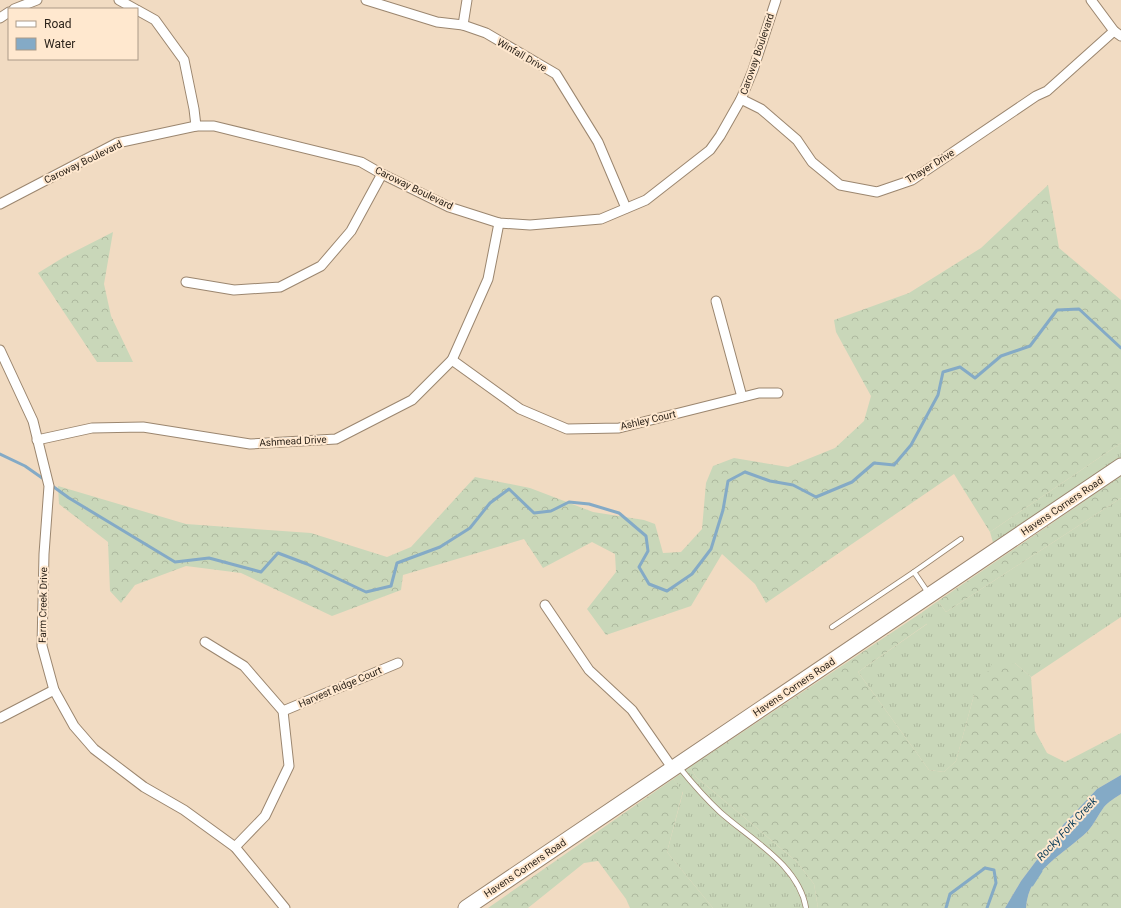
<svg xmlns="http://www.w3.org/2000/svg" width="1121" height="908" viewBox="0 0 1121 908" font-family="Roboto,sans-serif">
  <defs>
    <pattern id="grass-tufts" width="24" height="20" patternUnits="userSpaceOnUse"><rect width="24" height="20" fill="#c9d7b9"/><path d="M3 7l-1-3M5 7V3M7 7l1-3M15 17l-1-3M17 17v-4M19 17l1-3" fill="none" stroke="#adb89e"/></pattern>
    <pattern id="forest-crowns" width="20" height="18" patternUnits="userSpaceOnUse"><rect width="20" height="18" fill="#c9d7b9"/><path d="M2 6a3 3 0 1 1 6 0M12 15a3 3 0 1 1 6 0" fill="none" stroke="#adb89e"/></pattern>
  </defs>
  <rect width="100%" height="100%" fill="#f1dbc2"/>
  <g fill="url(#grass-tufts)">
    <path d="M1121,443V458L994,546L990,532Z"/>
    <path d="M1121,498V617L1031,677L1015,663L974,695L956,761L944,772L929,770L858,672L927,624L921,613L938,601L946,612Z"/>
    <path d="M690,767L696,777L796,861L814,884L818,908H713L667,852L683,792L673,779Z"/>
  </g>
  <g fill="url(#forest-crowns)">
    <path d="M1048,185L1059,248L1121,300V443L990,532L954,474L766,603L755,584L722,554L691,606L606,635L587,609L616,572L615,554L592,542L543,568L524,539L403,575L401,590L332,616L241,573L186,566L135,585L121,603L110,591L108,542L59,504L58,486L186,524L311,533L387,557L411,547L475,477L530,488L593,512L644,520L655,524L663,553L681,552L702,529L706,483L713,466L734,458L788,467L835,448L864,421L871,396L836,332L834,320L909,293L981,248Z"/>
    <path d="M113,232L104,284L111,316L133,362H97L38,273L64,257Z"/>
    <path d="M1121,476V498L946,612L938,601Z"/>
    <path d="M921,613L928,623L858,672L929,770L944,772L956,761L974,695L992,664L1015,663L1031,677L1035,731L1047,753L1065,762L1121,733V775L1097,789L1063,825L1021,881L1005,908H818L814,884L796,861L696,777L690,767Z"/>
    <path d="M673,779L683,791L667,852L713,908H630L626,899L598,861L584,863L528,908H488Z"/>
    <path d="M1121,794V908H1026C1029,869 1063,855 1088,831C1094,824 1098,815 1104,807C1108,802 1115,798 1121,794Z"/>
  </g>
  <path fill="#84aac6" d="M1121,775V794C1115,798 1108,802 1104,807C1098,815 1094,824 1088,831C1063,855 1029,869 1026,908H1005L1021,881L1063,825L1097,789Z"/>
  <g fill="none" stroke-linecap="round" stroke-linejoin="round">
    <g stroke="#84aac6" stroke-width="3">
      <path d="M0,454L25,466L45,480"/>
      <path d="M51,485L69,498L175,562L209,558L261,572L278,553L307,564L366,592L391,586L397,563L440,547L470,528L490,503L509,489L534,513L551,511L569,502L589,504L619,513L646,536L648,551L639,567L649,584L667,591L692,574L711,549L723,510L728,481L745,472L770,481L793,485L816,497L852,482L874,463L894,465L911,445L938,395L943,372L960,367L975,378L1001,356L1030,346L1057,310L1079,309L1121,348"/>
      <path d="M1032,885L1041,871"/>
      <path d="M946,908L950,894L985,868L994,870L996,883L987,908"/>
    </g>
    <g stroke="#9b866f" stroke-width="6">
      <g id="service">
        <path d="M914,572L961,539"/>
        <path d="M832,627L914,572L929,594"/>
        <path d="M679,767C692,783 705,798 720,812C750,839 799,865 806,908"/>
      </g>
    </g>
    <g stroke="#9b866f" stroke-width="11">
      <g id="minor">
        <path d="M119,0L135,9"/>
        <path d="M366,0L437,22L463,25L486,33L556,74L598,142L626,208"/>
        <path d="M1091,0L1114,31L1121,36"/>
        <path d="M14,9L37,0"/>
        <path d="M137,10L155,20L184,60L194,109L196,126"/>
        <path d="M0,18L9,12"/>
        <path d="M463,25L467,0"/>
        <path d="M741,99L761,109L797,140L812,162L840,185L877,192L912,180L1036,96L1047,91L1114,31"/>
        <path d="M0,204L117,143L196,126H214L361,162L382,174L449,207L499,223L530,225L601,219L646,200L710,150L720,136L741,99L753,70L776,0"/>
        <path d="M186,282L234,290L280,287L321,266L351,231L382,174"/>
        <path d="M716,301L742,397"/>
        <path d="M0,350L33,421L49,486L44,554L42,646L54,690L74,726L94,749L144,787L184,810L235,847L285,908"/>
        <path d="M452,360L520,409L567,429L619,428L759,393H778"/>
        <path d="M37,440L92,428L143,427L250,444L336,439L412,400L452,360L488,279L499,223"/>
        <path d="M545,605L589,670L632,710L673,769"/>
        <path d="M205,642L244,666L283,711L289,766L265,816L235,847"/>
        <path d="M283,711L398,663"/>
        <path d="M0,718L54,690"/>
      </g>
    </g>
    <g stroke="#9b866f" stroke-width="17">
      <path id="primary" d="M466,908L1121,466"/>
    </g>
    <use href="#service" stroke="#fff" stroke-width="4.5"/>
    <use href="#minor" stroke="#fff" stroke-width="9"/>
    <use href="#primary" stroke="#fff" stroke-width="15"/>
  </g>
  <g text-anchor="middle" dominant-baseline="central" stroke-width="4" stroke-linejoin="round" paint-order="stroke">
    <g font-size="10" fill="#2d241b" stroke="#ffe8cf">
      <text transform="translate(757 54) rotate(-71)">Caroway Boulevard</text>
      <text transform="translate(522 55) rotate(30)">Winfall Drive</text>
      <text transform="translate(83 162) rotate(-26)">Caroway Boulevard</text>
      <text transform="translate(930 166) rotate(-32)">Thayer Drive</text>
      <text transform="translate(414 188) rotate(26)">Caroway Boulevard</text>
      <text transform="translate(648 420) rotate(-13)">Ashley Court</text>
      <text transform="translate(293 441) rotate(-3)">Ashmead Drive</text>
      <text transform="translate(1062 506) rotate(-34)">Havens Corners Road</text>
      <text transform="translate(43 605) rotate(-89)">Farm Creek Drive</text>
      <text transform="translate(340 687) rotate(-23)">Harvest Ridge Court</text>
      <text transform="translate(794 687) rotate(-34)">Havens Corners Road</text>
      <text transform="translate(525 868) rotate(-34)">Havens Corners Road</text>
    </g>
    <g font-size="11" font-style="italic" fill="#093b58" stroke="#ffe8cf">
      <text transform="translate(1067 829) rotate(-47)">Rocky Fork Creek</text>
    </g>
  </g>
  <rect x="8" y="8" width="130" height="52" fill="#ffe8cf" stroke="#ab9a87"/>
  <rect x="16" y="21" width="20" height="6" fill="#ffffff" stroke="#ab9a87"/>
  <text x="44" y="28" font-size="12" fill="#2d241b">Road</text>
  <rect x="16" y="38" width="20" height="12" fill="#84aac6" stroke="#ab9a87"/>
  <text x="44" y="48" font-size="12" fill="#2d241b">Water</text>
</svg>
